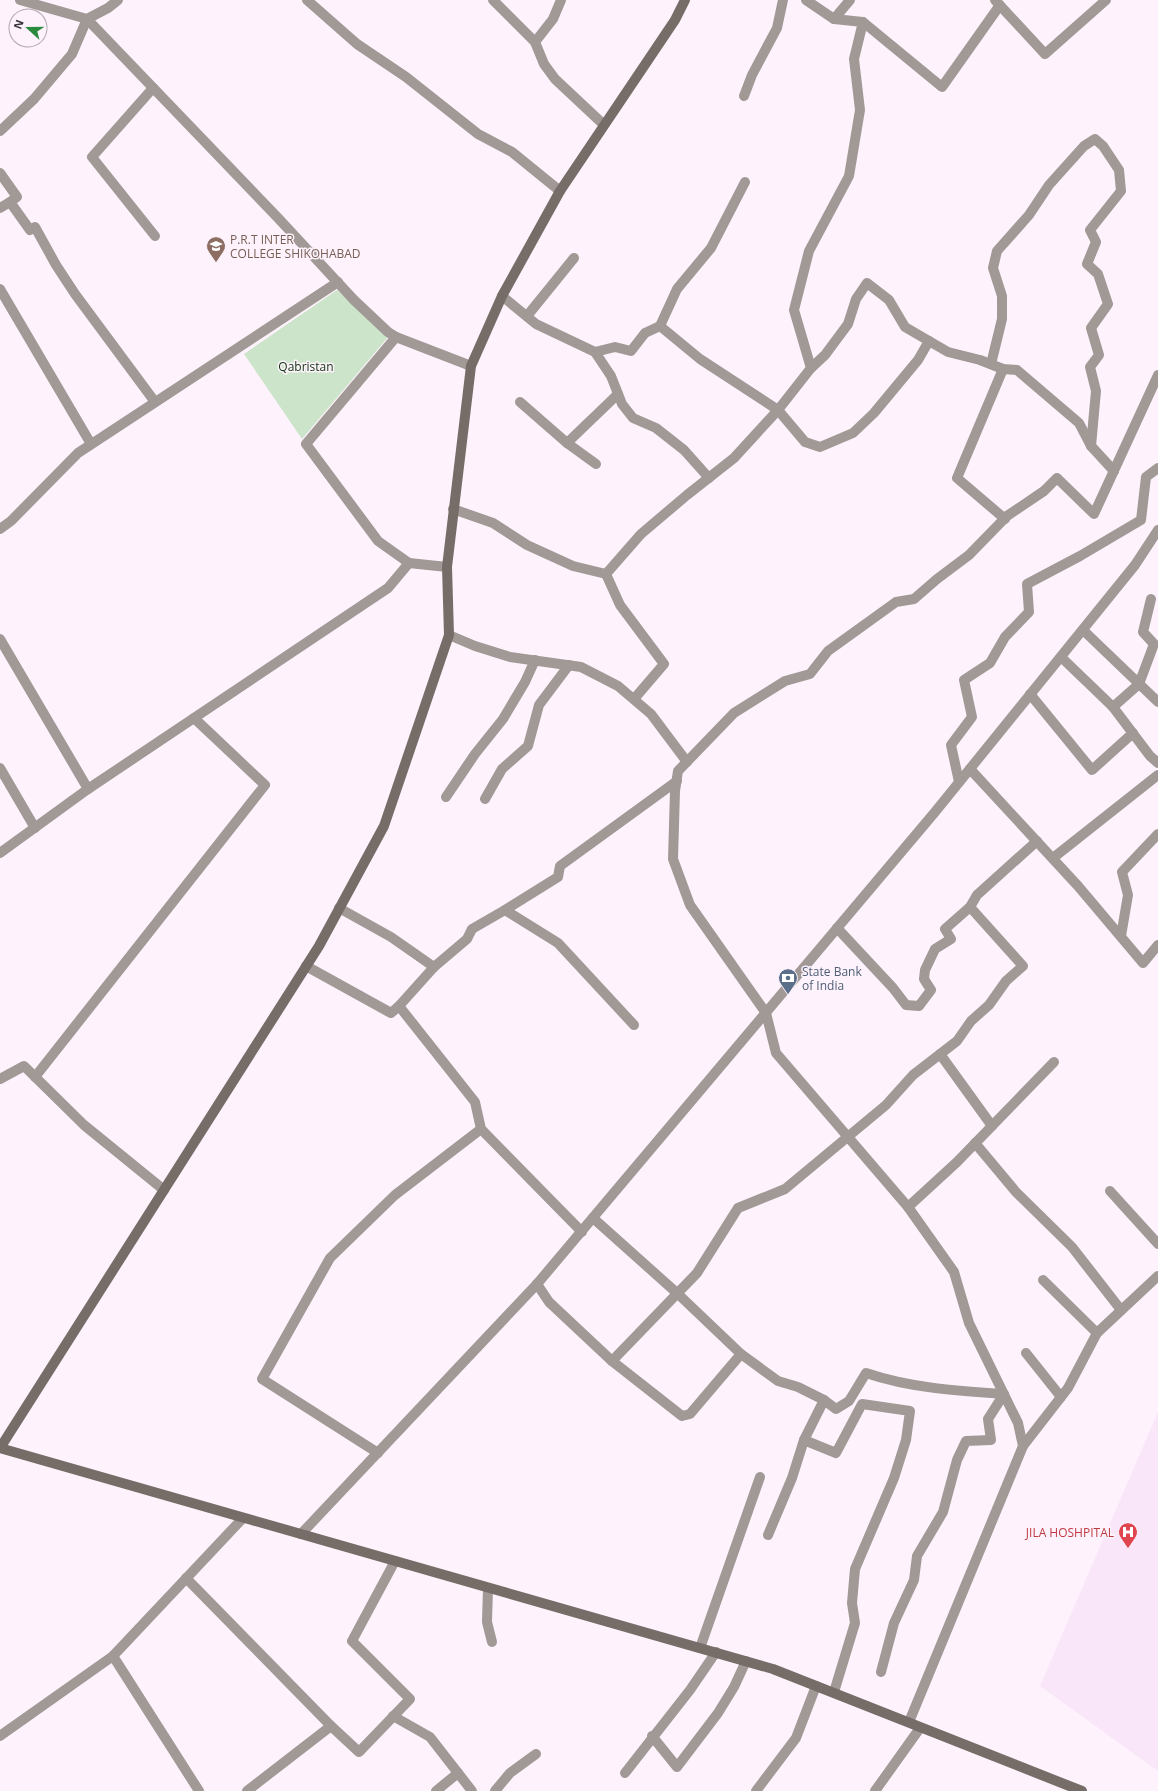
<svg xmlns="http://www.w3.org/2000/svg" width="1158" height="1791" viewBox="0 0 1158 1791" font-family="'Open Sans',sans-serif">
  <rect width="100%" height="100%" fill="#fef3fd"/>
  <path fill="#fae6f9" d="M1158,1412V1771L1040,1686Z"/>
  <path fill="#cce4ca" d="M337,290L389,336L302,439L244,354Z"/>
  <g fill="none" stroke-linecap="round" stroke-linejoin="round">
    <g stroke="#a19996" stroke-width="10">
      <path d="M20,0L87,19L279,219L354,300L388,332L396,337L306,444L378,541L409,563L447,567"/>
      <path d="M307,0L357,44L406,77L478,134L512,152L560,191"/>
      <path d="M493,0L535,42L544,64L555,79L603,124"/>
      <path d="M806,0L834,19L863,22L942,87L1000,5"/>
      <path d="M995,0L1045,54L1106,0"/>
      <path d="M834,19L850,0"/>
      <path d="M535,42L553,19L561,0"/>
      <path d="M153,88L92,157L155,236"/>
      <path d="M744,96L752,75L777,28L783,0"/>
      <path d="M0,131L34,99L72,54L87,19L108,8L118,0"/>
      <path d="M0,173L17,197L10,202L30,230L35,227L56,265L75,294L155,402"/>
      <path d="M0,208L10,202"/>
      <path d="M0,289L91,444"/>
      <path d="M502,296L536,324L595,352L611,376L622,404L633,418L656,428L684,450L709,478"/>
      <path d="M527,316L574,258"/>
      <path d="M660,326L677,289L711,248L745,182"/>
      <path d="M396,337L471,366"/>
      <path d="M929,341L948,352L980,360L1003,369L1017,370L1079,423L1091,446L1114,471"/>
      <path d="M595,352L615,347L631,351L645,333L660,326L700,359L778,410L805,442L820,447L853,433L874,413L918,360L929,341L905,327L889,300L867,283L856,299L848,324L825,355L811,368L778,410L734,458L687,495L641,534L606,574"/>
      <path d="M991,364L1002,319V296L993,268L997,251L1029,215L1049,185L1084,146L1095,139L1103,146L1119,170L1121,191L1090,230L1096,242L1087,264L1098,274L1108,304L1091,328L1099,355L1090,367L1096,391L1091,446"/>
      <path d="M811,368L794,310L809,251L849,176L860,110L854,59L863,22"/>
      <path d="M1003,369L957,478L1005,519"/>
      <path d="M520,402L567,443L618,394"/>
      <path d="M567,443L596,464"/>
      <path d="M453,509L493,523L527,545L573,566L606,574L620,605L664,664L634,699"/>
      <path d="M0,529L11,521L78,453L338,282"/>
      <path d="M1083,630L1158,702"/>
      <path d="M449,635L475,646L510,657L581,667L618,686L651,714L687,762"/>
      <path d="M0,639L88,789"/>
      <path d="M1061,657L1113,707L1139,684L1154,644L1143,632L1151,599"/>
      <path d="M1030,694L1092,770L1133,733"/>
      <path d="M1113,707L1150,756L1158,763"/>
      <path d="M0,768L35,828"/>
      <path d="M970,769L1078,886L1143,963L1158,945"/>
      <path d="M959,782L951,745L972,717L964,680L990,663L1005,637L1029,612L1027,584L1080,556L1141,520L1146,477L1158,468"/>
      <path d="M446,797L475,754L503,719L525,682L535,660"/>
      <path d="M485,799L502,769L528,746L539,705L569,665"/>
      <path d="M0,853L88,789L388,588L409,563"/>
      <path d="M1053,858L1158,775"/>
      <path d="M339,908L391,937L434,967L399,1006"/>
      <path d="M505,910L558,943L634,1025"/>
      <path d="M837,928L893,988L906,1005L919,1006L931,990L924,979L925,970L935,949L951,939L945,929L970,907L977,895L1037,841"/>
      <path d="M1121,936L1128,895L1122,872L1158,834"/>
      <path d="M306,966L391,1013L399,1006L475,1102L481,1129L582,1232"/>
      <path d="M434,967L467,939L472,929L505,910L558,877L560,866L677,781"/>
      <path d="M940,1054L992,1126"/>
      <path d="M35,1077L265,785L194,718"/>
      <path d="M0,1079L24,1066L84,1125L164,1190"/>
      <path d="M975,1143L1016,1192L1072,1247L1121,1310"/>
      <path d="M1110,1191L1158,1244"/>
      <path d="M908,1207L957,1162L1054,1062"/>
      <path d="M1043,1280L1097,1333"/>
      <path d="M537,1284L549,1302L612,1361L682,1416L690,1414L741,1354L678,1294L593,1218"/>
      <path d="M1026,1353L1061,1397"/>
      <path d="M741,1354L778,1381L798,1387L824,1400L804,1440"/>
      <path d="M612,1361L697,1273L738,1208L785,1189L886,1105L913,1075L957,1041L971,1021L989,1005L1006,981L1023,966L970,907"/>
      <path d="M824,1400L836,1409L849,1401L866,1373C910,1388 958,1391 1004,1394L988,1419L991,1440L966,1441L957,1460L943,1512L917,1556L914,1580L894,1623L881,1672"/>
      <path d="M1023,1446L1068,1388L1097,1333L1158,1276"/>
      <path d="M378,1453L262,1379L330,1258L395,1195L481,1129"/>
      <path d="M301,1534L537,1284L935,812L1135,565L1158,530"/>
      <path d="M768,1535L792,1478L804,1440L836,1453L862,1404L910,1411L906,1440L894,1478L855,1569L852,1603L855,1623L834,1692"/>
      <path d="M186,1578L331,1726"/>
      <path d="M488,1588L487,1622L492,1642"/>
      <path d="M700,1648L760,1477"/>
      <path d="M113,1656L199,1791"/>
      <path d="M393,1716L430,1737L472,1791"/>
      <path d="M909,1722L1023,1446L1018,1423L969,1323L954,1272L908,1207L776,1053L766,1013L690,905L673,859L675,791L678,771L734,713L785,681L810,674L828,651L896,602L914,599L937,579L969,555L1007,516L1044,491L1057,478L1094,514L1158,375"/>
      <path d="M0,1736L113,1656L243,1518"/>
      <path d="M652,1736L677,1767L718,1713L734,1687L746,1661"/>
      <path d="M625,1773L690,1690L716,1652"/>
      <path d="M247,1791L331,1726L359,1752L410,1699L352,1641L395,1561"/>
      <path d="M436,1791L458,1773"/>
      <path d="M495,1791L510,1773L536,1754"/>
      <path d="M756,1791L796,1738L816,1686"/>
      <path d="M875,1791L920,1728"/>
    </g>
    <g stroke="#776d68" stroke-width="10">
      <path d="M0,1448L319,946L384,826L449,635L447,567L471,366L502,296L560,191L675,20L685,0"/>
      <path d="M0,1448L773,1669L1082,1791"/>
    </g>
  </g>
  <defs>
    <g id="school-pin" transform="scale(1)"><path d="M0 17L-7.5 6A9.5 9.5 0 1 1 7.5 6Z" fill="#8d6e63" stroke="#fef3fd"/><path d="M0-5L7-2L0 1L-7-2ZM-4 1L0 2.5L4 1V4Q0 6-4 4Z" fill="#fff"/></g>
    <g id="bank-pin" transform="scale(1)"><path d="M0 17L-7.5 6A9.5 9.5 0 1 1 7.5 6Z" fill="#5c6f8a" stroke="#fef3fd"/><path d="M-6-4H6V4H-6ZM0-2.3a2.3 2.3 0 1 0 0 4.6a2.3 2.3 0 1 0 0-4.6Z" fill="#fff"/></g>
    <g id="hospital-pin" transform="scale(1)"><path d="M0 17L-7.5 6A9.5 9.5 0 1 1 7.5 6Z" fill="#e0444e" stroke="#fef3fd"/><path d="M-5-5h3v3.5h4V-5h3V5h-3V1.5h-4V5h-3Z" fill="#fff"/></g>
  </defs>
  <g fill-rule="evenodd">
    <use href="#school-pin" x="216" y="246"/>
    <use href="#bank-pin" x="788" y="978"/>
    <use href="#hospital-pin" x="1128" y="1532"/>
  </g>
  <g text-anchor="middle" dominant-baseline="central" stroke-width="3" stroke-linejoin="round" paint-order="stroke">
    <g font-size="12" fill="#785e54" stroke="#fef3fd" text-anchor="start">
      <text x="230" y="239">P.R.T INTER<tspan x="230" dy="14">COLLEGE SHIKOHABAD</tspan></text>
    </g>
    <g font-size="12" fill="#0c330a" stroke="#fef3fd">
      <text x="306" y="366">Qabristan</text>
    </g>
    <g font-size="12" fill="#4e5e75" stroke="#fef3fd" text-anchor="start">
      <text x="802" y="971">State Bank<tspan x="802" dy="14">of India</tspan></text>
    </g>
    <g font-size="12" fill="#be3a42" stroke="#fef3fd" text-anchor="end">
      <text x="1114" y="1532">JILA HOSHPITAL</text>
    </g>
  </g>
  <g transform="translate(28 28) rotate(291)"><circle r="19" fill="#fef3fd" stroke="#aea5ad"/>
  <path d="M0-3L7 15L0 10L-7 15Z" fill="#2a8b3e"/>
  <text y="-6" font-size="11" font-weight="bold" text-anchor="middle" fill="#363136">N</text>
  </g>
</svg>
